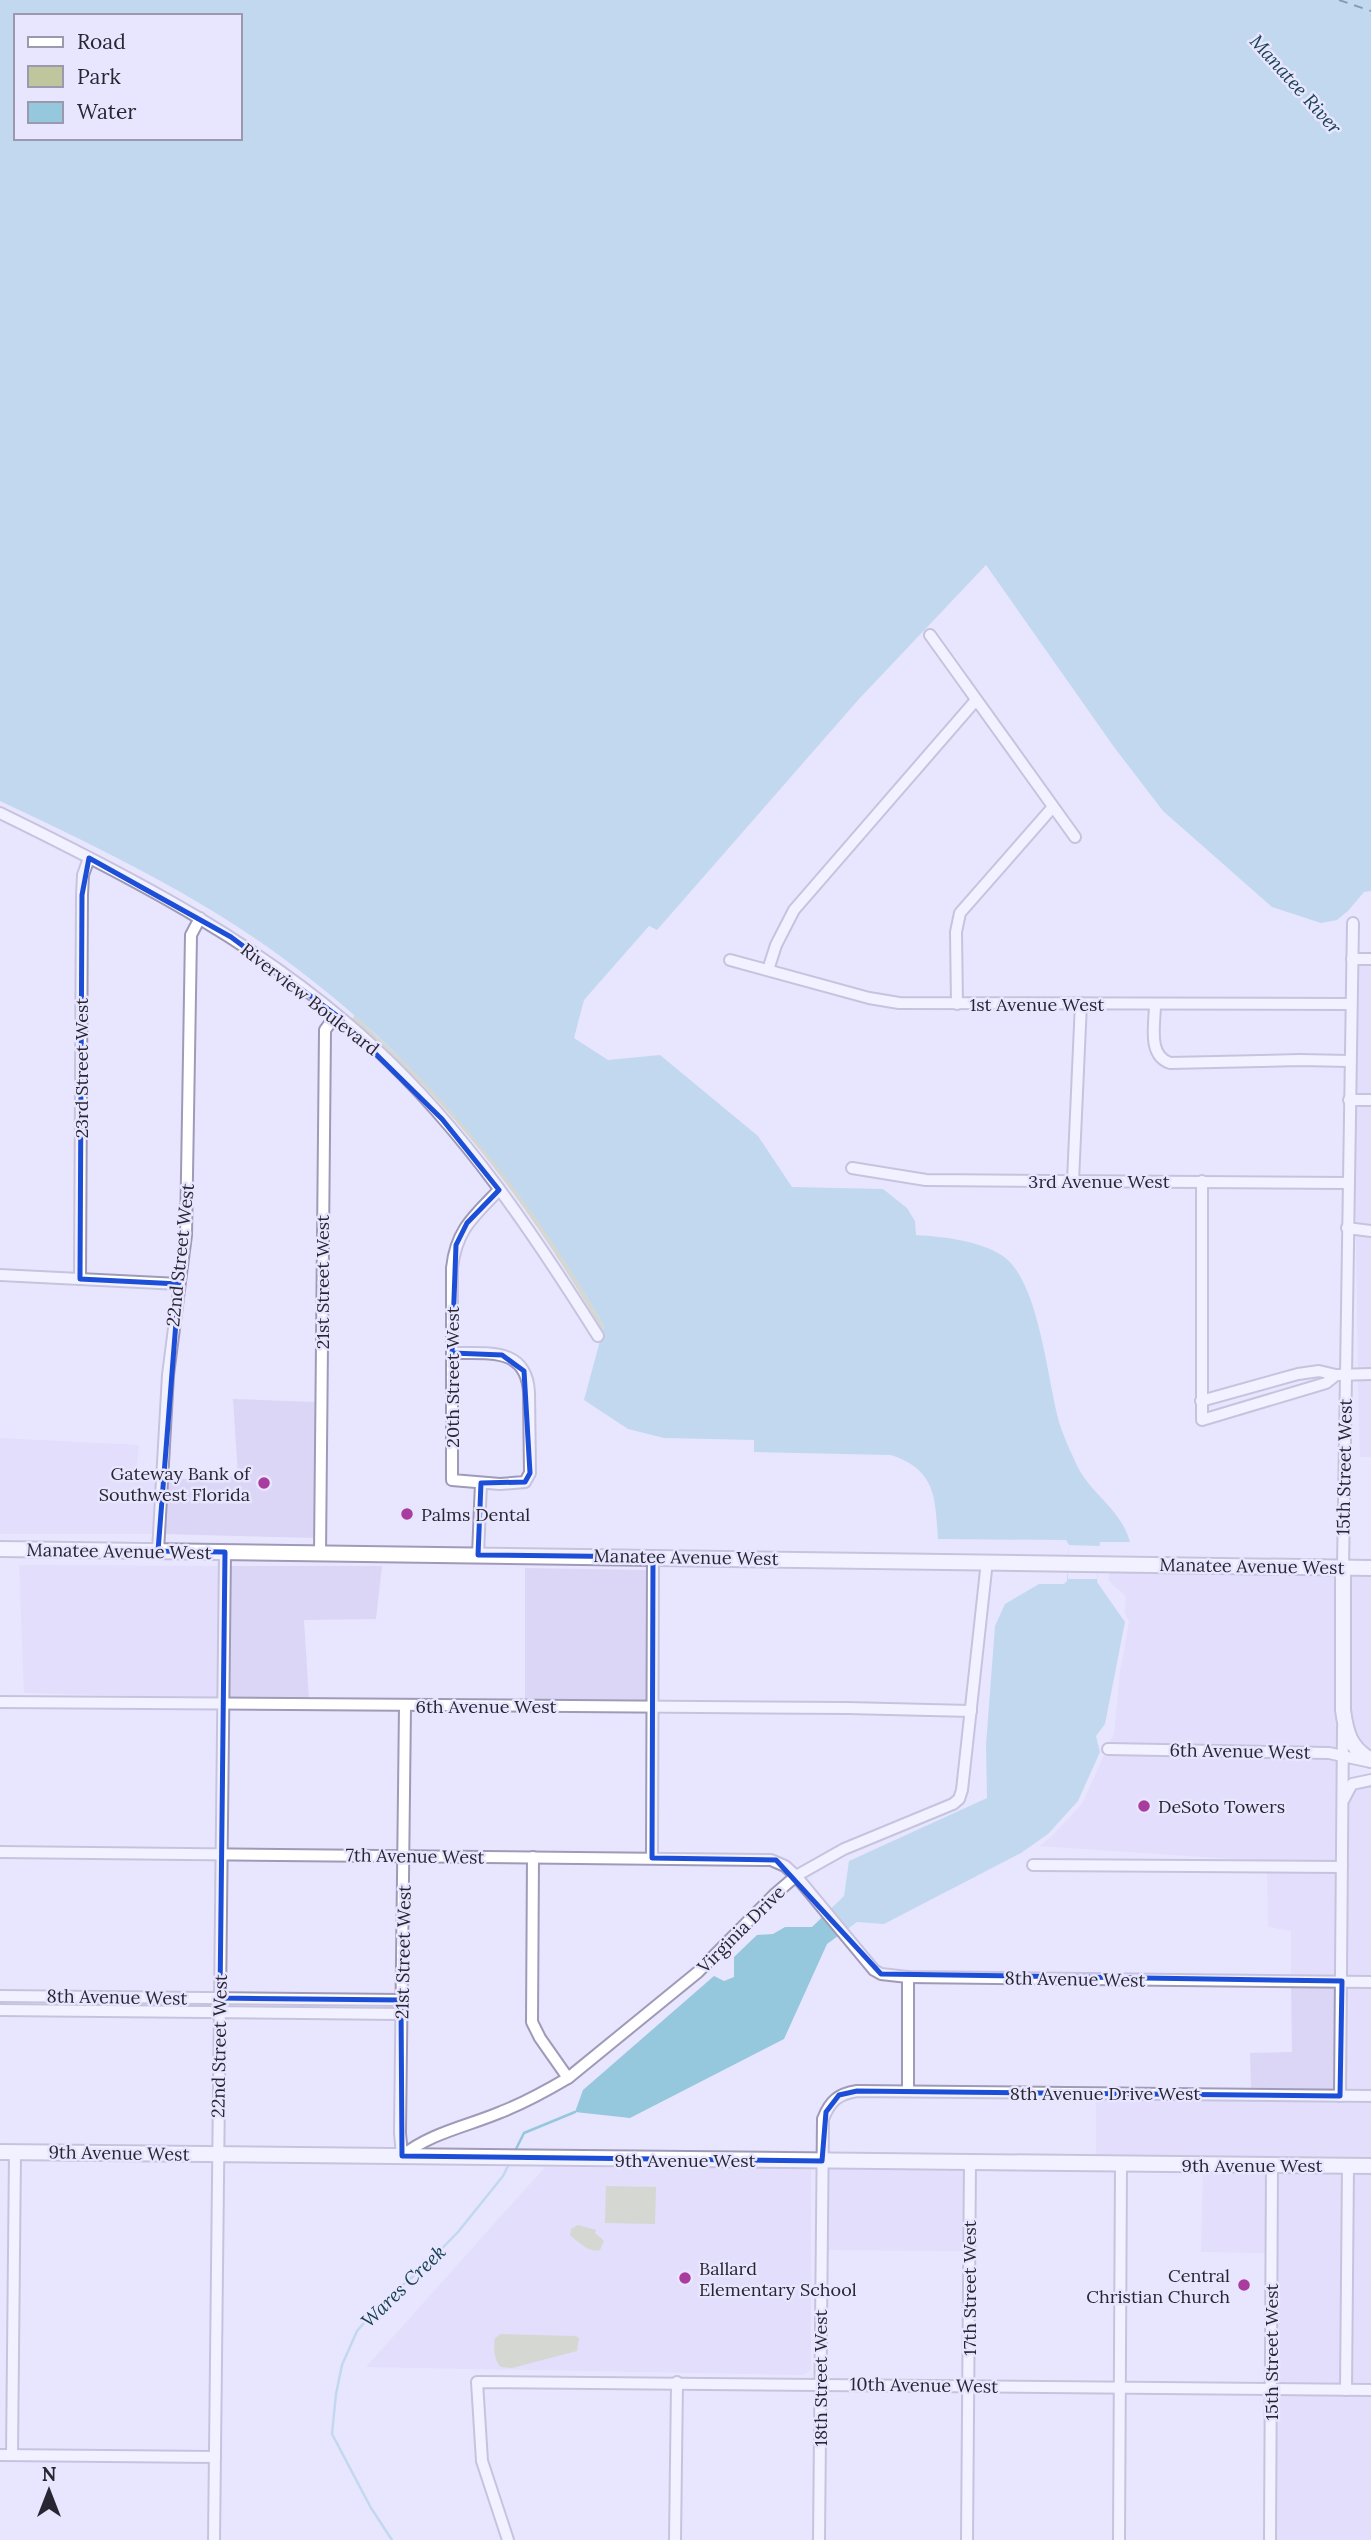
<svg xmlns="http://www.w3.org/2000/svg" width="1371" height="2540" viewBox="0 0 1371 2540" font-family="Lora,serif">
  <rect width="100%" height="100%" fill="#e8e5ff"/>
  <g fill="#dbd6f6">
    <path d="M1357,965H1371V1094H1354Z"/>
    <path d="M1354,1105L1371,1106V1225L1356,1223Z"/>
    <path d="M1356,1235L1371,1237V1368H1358Z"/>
    <path d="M1358,1380H1371V1457H1360Z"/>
    <path d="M233,1399L316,1402L315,1538L164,1534L167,1480L238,1476Z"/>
    <path d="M0,1438L139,1445L135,1481H156L153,1534H0Z"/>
    <path d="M19,1565L219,1566L218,1698L24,1693Z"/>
    <path d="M230,1566H382L376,1619L304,1620L309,1699L228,1698Z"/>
    <path d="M525,1568L648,1570L647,1701L525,1700Z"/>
    <path d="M1110,1569L1338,1573V1749L1276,1746L1109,1743L1114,1734L1120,1671L1129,1622L1125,1613L1126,1597L1108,1580Z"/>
    <path d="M1348,1573L1371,1574V1754L1355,1739L1348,1710Z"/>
    <path d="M1104,1755L1276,1757L1338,1761L1337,1861H1263L1039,1846L1050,1838L1082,1804Z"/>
    <path d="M1371,1786V1976H1347V1806L1355,1789Z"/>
    <path d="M1267,1872L1337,1873L1336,1975H1291V1931L1268,1927Z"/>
    <path d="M1291,1987H1336L1335,2090L1251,2089L1250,2053L1292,2052Z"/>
    <path d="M1347,1987L1371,1988V2090H1346Z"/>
    <path d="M1096,2098L1371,2102V2160L1096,2158Z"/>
    <path d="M545,2167L811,2169V2370L803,2375L366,2367Z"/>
    <path d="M827,2167L965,2168L964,2251L827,2250Z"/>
    <path d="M1203,2170H1267V2253L1201,2252Z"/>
    <path d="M1278,2170L1343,2171L1341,2384H1277Z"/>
    <path d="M1353,2171L1371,2172V2385L1351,2384Z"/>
    <path d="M1277,2396H1371V2540H1276Z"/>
  </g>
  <g fill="#bfc59d">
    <path d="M355,1015C379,1039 405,1061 429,1085C499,1156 555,1239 604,1326L602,1331C553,1246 498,1165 430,1093C405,1067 378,1043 352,1019Z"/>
    <path d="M606,2186L656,2187L655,2224L605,2223Z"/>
    <path d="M578,2225L596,2230L595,2233L604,2241L600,2250C589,2253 578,2242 570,2235L571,2229Z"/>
    <path d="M501,2334L576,2336L579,2338L577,2351L512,2368L501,2367C494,2361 493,2347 495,2338Z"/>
  </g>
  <path fill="#95c8dc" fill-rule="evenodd" d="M0,0H1371V891L1364,892L1348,911L1337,920L1321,923L1272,907L1163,811L1114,747L986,565L859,699L657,930L649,926L584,1000L574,1038L608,1060L660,1055L758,1136L792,1187L883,1189L907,1208L915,1221L916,1235C944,1237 978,1240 1003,1256C1040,1282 1047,1382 1060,1425C1064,1437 1069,1448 1074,1459C1088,1494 1120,1506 1130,1542H1100L1097,1582L1125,1622L1105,1724L1096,1736L1100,1752L1078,1801L1048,1834L1021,1853L884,1924L857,1922L827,1944L784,2039L630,2118L575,2112L583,2090L714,1976L724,1981L734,1977V1957L757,1935L773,1934L785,1927H812L844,1896L849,1861L987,1798L986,1745L995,1626L1005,1604L1039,1584H1064L1067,1581L1069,1545L1066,1540L938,1539C935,1497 936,1470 891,1455L754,1452V1440L664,1438L628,1429L584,1400L604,1326C516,1171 403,1040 256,939C177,885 87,842 0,801ZM16,16H240V138H16Z"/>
  <path fill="#e8e5ff" d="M1069,1545L1100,1546L1097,1579H1068Z"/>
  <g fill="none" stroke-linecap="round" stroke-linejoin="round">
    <g stroke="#95c8dc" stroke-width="2.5">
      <path d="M514,2153L524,2133L575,2112"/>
      <path d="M392,2540L371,2508L332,2434L336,2394L342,2365L357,2331L382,2302L422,2269L458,2232L503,2176L510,2162"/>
    </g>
    <path stroke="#164251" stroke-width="2" stroke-dasharray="9 7" stroke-linecap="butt" d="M1339,0L1371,11"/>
    <g stroke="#9f9ab8" stroke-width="14">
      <g id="street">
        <path d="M930,635L1075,837"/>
        <path d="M0,813C133,878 266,946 375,1048C465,1131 533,1233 598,1336"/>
        <path d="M1352,959H1371"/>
        <path d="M730,960L869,998L899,1003L1351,1004"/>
        <path d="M768,970L776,945L794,910L976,700"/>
        <path d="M957,1004L956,932L960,913L1052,808"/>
        <path d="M1155,1004C1155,1024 1147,1055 1170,1063L1300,1060L1350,1061"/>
        <path d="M1349,1100H1371"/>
        <path d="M852,1168L926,1180L1348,1183"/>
        <path d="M1073,1181L1081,1003"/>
        <path d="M1202,1181V1420L1326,1383L1336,1375"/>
        <path d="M1347,1228L1371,1231"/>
        <path d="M0,1275L179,1284"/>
        <path d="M80,1279L82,895L83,875L89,858"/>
        <path d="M452,1353C487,1354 526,1346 529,1392L530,1473L525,1482L500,1484L452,1480V1268C456,1230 474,1216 499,1190"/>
        <path d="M1201,1401L1298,1374L1319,1371L1336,1375L1371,1374"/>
        <path d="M158,1551L168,1375L186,1235L191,935L200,918"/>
        <path d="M320,1553L325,1030L336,1015"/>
        <path d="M478,1555L481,1483"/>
        <path d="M1343,1568L1353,923"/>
        <path d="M0,1702L847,1708L971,1711"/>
        <path d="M1108,1749L1329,1753L1371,1762"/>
        <path d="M1344,1799L1352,1784L1371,1780"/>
        <path d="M0,1852L771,1860L785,1866L796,1876L874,1970L881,1974L908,1977L1371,1982"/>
        <path d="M533,1857L532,2022L540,2038L568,2078"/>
        <path d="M652,1858L653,1557"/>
        <path d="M1033,1865L1342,1867"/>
        <path d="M0,1996L401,2000"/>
        <path d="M0,2010L401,2014"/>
        <path d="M908,2091V1977"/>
        <path d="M1340,2096L1343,1727"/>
        <path d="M402,2156C430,2133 468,2126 501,2112C524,2103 546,2091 568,2078L698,1972L775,1894L796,1876L844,1849L953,1804L959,1799L962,1790L987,1561"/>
        <path d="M402,2156L400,2133L405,1706"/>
        <path d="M1346,2390L1348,2165"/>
        <path d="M0,2455L215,2457"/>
        <path d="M12,2455L15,2152"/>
        <path d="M214,2540L225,1552"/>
        <path d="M508,2540L482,2461L477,2382L1371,2390"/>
        <path d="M675,2540L677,2382"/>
        <path d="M819,2540L823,2119C830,2101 838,2094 857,2091L1371,2096"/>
        <path d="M967,2540L970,2162"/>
        <path d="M1119,2540L1121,2164"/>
        <path d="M1270,2540L1272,2165"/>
      </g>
    </g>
    <g stroke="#9f9ab8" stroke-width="18">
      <g id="secondary">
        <path d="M0,1549L1371,1568"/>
        <path d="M1343,1568V1710C1346,1733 1350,1748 1371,1760"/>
        <path d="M0,2152L1371,2166"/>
      </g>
    </g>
    <use href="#street" stroke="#fff" stroke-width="10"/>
    <use href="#secondary" stroke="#fff" stroke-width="14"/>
  </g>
  <path d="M0 0H1371V2540H0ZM89,858L231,937L336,1015L442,1119L499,1190L467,1223L456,1245L452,1353L502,1355L524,1371L530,1473L525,1482L481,1483L478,1555L653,1557L652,1858L776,1860L881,1974L1342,1981L1340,2096L857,2091L839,2095L826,2112L822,2161L402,2156L401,2000L220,1998L225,1552L158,1551L179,1284L80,1279L82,895Z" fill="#e8e5ff" fill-opacity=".55" fill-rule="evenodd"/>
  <path fill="none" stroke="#1d4ed8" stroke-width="5" stroke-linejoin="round" d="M89,858L231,937L336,1015L442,1119L499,1190L467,1223L456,1245L452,1353L502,1355L524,1371L530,1473L525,1482L481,1483L478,1555L653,1557L652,1858L776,1860L881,1974L1342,1981L1340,2096L857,2091L839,2095L826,2112L822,2161L402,2156L401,2000L220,1998L225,1552L158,1551L179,1284L80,1279L82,895Z"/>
  <g fill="#a93d9d" stroke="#e8e5ff" stroke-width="2.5">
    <circle cx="264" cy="1483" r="7"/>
    <circle cx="407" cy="1514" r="7"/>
    <circle cx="1144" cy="1806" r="7"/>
    <circle cx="685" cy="2278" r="7"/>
    <circle cx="1244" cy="2285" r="7"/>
  </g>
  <g text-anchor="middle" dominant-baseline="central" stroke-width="5" stroke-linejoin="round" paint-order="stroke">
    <g font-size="18" fill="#282632" stroke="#e8e5ff">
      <text transform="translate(310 999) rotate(38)">Riverview Boulevard</text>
      <text x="1037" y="1004">1st Avenue West</text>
      <text transform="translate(81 1068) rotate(-90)">23rd Street West</text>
      <text x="1099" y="1181">3rd Avenue West</text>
      <text transform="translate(180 1255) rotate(-84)">22nd Street West</text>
      <text transform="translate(322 1282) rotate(-90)">21st Street West</text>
      <text transform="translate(452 1377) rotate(-90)">20th Street West</text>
      <text transform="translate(1344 1467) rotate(-89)">15th Street West</text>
      <text transform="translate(119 1551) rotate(1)">Manatee Avenue West</text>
      <text transform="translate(686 1557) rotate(1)">Manatee Avenue West</text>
      <text transform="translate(1252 1566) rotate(1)">Manatee Avenue West</text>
      <text x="486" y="1706">6th Avenue West</text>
      <text transform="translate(1240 1751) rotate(1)">6th Avenue West</text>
      <text transform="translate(415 1856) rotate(1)">7th Avenue West</text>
      <text transform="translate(741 1929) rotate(-45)">Virginia Drive</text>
      <text transform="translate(403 1952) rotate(-89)">21st Street West</text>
      <text transform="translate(1075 1979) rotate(1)">8th Avenue West</text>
      <text transform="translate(117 1997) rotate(1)">8th Avenue West</text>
      <text transform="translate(219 2046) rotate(-89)">22nd Street West</text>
      <text x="1105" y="2093">8th Avenue Drive West</text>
      <text transform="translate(119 2153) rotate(1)">9th Avenue West</text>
      <text x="685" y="2160">9th Avenue West</text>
      <text x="1252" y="2165">9th Avenue West</text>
      <text transform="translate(969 2288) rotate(-90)">17th Street West</text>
      <text transform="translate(1271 2352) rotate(-90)">15th Street West</text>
      <text transform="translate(820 2378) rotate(-90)">18th Street West</text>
      <text transform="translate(924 2385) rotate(1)">10th Avenue West</text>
    </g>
    <g font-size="18" fill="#282632" stroke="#e8e5ff" text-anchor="start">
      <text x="250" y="1473" text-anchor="end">Gateway Bank of<tspan x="250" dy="21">Southwest Florida</tspan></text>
      <text x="421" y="1514">Palms Dental</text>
      <text x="1158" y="1806">DeSoto Towers</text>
      <text x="699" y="2268">Ballard<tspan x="699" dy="21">Elementary School</tspan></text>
      <text x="1230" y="2275" text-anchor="end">Central<tspan x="1230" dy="21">Christian Church</tspan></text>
    </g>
    <g font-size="19" font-style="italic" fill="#164251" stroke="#e8e5ff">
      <text transform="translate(1296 84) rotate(48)">Manatee River</text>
      <text transform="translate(403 2286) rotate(-44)">Wares Creek</text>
    </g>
  </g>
  <rect x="14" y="14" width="228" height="126" fill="#e8e5ff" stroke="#9b99ad" stroke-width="2"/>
  <rect x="28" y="37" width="35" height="10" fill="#ffffff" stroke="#9b99ad" stroke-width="2"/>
  <text x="77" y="49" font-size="21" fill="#282632">Road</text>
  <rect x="28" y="66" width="35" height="21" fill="#bfc59d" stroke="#9b99ad" stroke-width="2"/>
  <text x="77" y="84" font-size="21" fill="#282632">Park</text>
  <rect x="28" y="102" width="35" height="21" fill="#95c8dc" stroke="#9b99ad" stroke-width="2"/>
  <text x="77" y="119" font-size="21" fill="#282632">Water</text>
  <g transform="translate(49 2491)" stroke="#e8e5ff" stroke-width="5" paint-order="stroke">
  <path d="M0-5L12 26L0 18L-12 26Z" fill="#282632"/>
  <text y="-10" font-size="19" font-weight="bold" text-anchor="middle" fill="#282632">N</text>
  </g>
</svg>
